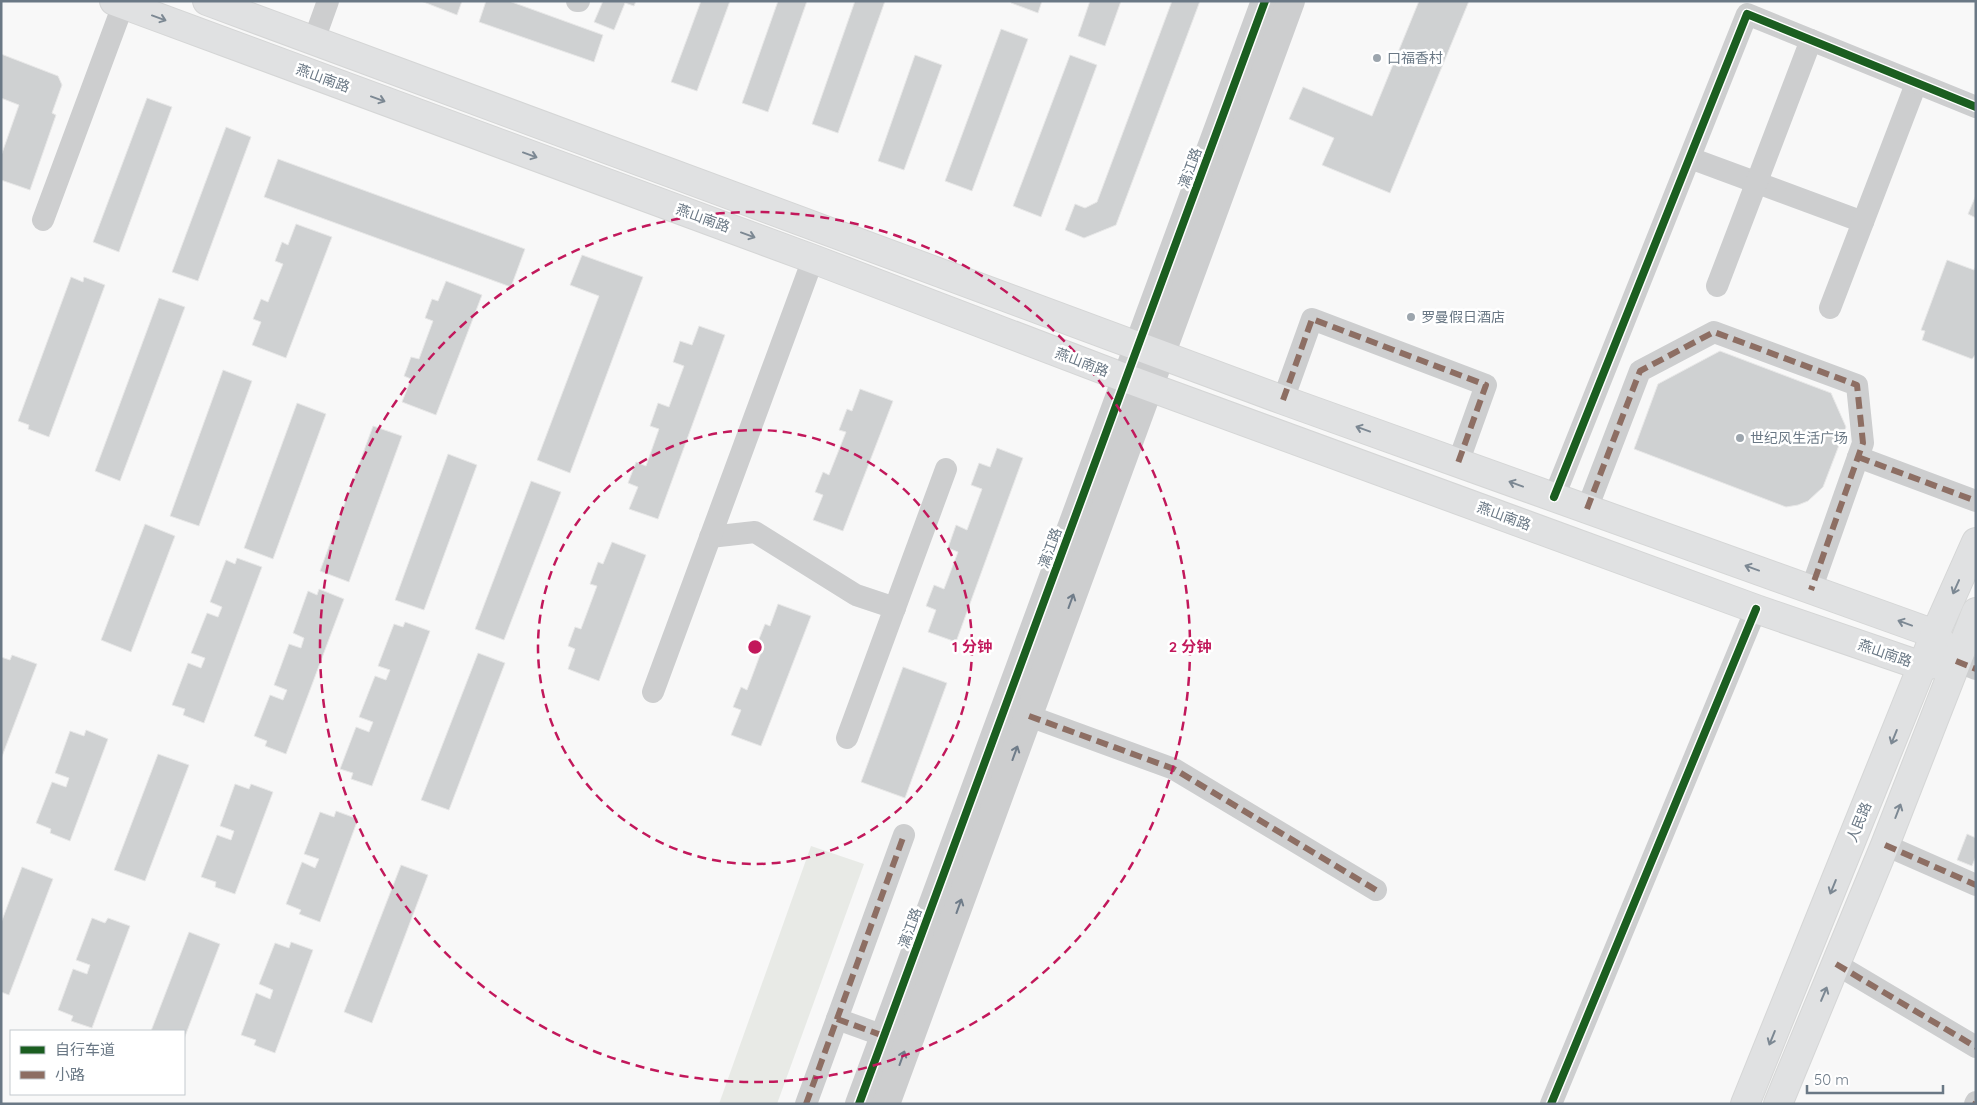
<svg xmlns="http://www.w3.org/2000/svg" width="1977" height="1105" viewBox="0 0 1977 1105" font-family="Quicksand,'Noto Sans SC',sans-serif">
  <rect width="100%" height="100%" fill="#f8f8f8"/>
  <path fill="#e8eae6" d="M811,846L864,864L777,1104H719Z"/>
  <g fill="#cfd1d2" stroke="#e8e8e8">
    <path d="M421,1H462L457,15Z"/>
    <path d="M486,1H509L603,35L594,62L479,22Z"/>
    <path d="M603,1H636L634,6L625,3L614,30L594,22Z"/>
    <path d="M701,1H730L697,91L671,82Z"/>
    <path d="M778,1H807L768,112L742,103Z"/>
    <path d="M855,1H885L838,133L812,124Z"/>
    <path d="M1011,1H1042L1038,13L1011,3Z"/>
    <path d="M1090,1H1121L1105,46L1078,36Z"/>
    <path d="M1172,1H1200L1116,225L1084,238L1065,230L1075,204L1085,208L1097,202Z"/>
    <path d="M1419,1H1469L1390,193L1322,165L1334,138L1289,119L1303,87L1372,116Z"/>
    <path d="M1001,29L1028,39L972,191L945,181Z"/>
    <path d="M1,54L58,76L62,85L52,113L56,115L30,190L1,180V156L19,105L1,98Z"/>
    <path d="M915,55L942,65L904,170L878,161Z"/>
    <path d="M1070,55L1097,65L1041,217L1013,206Z"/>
    <path d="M147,98L172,107L119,252L93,242Z"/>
    <path d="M226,127L251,137L198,281L172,272Z"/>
    <path d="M278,159L525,249L511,287L264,197Z"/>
    <path d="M1976,195V218L1968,214Z"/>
    <path d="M296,224L332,237L286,358L252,345L261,322L253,319L261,299L268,302L283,264L275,261L282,242L288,245Z"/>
    <path d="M582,255L643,277L570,473L537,460L599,296L570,285Z"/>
    <path d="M1947,260L1974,270L1976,266V354L1972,359L1922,340L1925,331L1921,330Z"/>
    <path d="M71,277L83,282L84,277L105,285L49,437L28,429L29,425L18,421Z"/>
    <path d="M446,281L482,295L436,415L402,402L411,379L404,376L411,357L419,359L433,321L425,318L432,299L438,301Z"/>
    <path d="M159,298L185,307L120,481L95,471Z"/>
    <path d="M699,326L725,335L658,519L629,509L638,487L628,483L636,462L646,466L659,429L650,426L658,403L669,407L684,366L673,362L680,341L692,345Z"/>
    <path d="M1720,351L1831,393L1846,427L1823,487L1808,501L1798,505L1786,507L1634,449L1658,384Z"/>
    <path d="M223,370L252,381L199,526L170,516Z"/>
    <path d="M860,389L893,401L843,531L813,520L823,495L815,492L823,472L829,475L846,432L839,430L847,409L852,411Z"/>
    <path d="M297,403L326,414L273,559L244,548Z"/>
    <path d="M373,426L402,436L349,582L320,571Z"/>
    <path d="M997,448L1023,458L956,642L928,632L936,610L926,606L934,585L944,589L958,552L948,548L956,525L967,530L982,489L971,485L979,463L990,467Z"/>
    <path d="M448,454L477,465L424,610L395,600Z"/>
    <path d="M531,481L561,492L504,640L475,629Z"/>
    <path d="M145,524L175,536L131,652L101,640Z"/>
    <path d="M612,542L646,555L599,681L568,669L575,649L568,646L575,627L581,629L597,586L590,584L598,562L603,564Z"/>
    <path d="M237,558L262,567L204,723L183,715L185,709L172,705L188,663L201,668L205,658L191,653L207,613L218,617L222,607L210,602L226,560L235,564Z"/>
    <path d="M319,589L344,599L286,754L265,746L267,741L254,736L270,695L283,700L287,690L274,685L289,644L301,648L304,638L293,633L308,591L317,595Z"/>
    <path d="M778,604L811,616L761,746L731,735L741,710L733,707L741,687L747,690L763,647L757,644L765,624L770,626Z"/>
    <path d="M405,622L430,631L372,786L351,779L353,773L340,769L356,727L369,732L373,722L359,717L375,676L386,680L390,670L378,666L394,624L403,627Z"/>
    <path d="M478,653L505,663L449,810L421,800Z"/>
    <path d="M12,655L37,664L1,759V657L10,660Z"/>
    <path d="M903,667L947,683L905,798L861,782Z"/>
    <path d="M86,730L108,739L70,841L50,833L51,829L36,823L52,782L66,787L69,778L55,773L70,731L84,736Z"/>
    <path d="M158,754L189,765L145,881L114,870Z"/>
    <path d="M235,784L249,789L251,784L273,792L235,894L215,887L216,882L201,877L217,835L231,840L234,831L220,826Z"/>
    <path d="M336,811L358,819L320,922L299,914L301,910L286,904L302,862L315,868L319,859L304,854L320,812L334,817Z"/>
    <path d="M1967,834L1976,838V856L1972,866L1957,860Z"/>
    <path d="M401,865L428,875L372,1023L344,1012Z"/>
    <path d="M22,867L53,879L9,995L1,992V923Z"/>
    <path d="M92,918L105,923L108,918L130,926L92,1028L71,1021L73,1016L58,1010L73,969L87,974L90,965L76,960Z"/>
    <path d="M189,932L220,944L184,1039V1031H151Z"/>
    <path d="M291,942L313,950L275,1053L254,1045L256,1040L241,1035L256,993L270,999L273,990L259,984L275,943L289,948Z"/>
  </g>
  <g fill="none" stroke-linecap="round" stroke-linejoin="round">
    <g stroke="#d5d6d6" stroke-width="30">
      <g id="secondary">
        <path d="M114,1L813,259L1125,378L1756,609L1922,666L1956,661"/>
        <path d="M207,1L1283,400L1935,634L1956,661"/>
        <path d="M1745,1104L1935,634L1976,542"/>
        <path d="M1778,1104L1885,845L1976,612"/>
      </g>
    </g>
    <g stroke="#cdcecf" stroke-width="22">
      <path d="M577,1H579"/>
      <path d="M314,40L328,1"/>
      <path d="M1690,158L1863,222"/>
      <path d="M43,220L123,5"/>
      <path d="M1717,286L1811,40"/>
      <path d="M1830,308L1916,84"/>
      <path d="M1283,400L1312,319L1486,385L1458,463"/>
      <path d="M1858,457L1976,501"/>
      <path d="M1554,497L1747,14L1976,107"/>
      <path d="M1587,509L1640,371L1714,332L1857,385L1863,443L1811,590"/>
      <path d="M710,537L755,532L856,595L895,608"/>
      <path d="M1956,661L1976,669"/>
      <path d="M653,692L813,259"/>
      <path d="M1029,716L1174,769L1376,890"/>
      <path d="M847,738L946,469"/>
      <path d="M1885,845L1976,885"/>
      <path d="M1836,964L1976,1047"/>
      <path d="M837,1019L884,1036"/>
      <path d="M806,1104L904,835"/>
      <path d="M1551,1104L1756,609"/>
      <path d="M1975,1104L1976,1102"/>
    </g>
    <g stroke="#cdcecf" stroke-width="28">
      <path d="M859,1104L1265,1"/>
      <path d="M886,1104L1291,1"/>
    </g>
    <use href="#secondary" stroke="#e0e1e2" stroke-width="28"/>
    <g stroke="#8d6e63" stroke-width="6" stroke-dasharray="12 6" stroke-linecap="butt">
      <path d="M1283,400L1312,319L1486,385L1458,463"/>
      <path d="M1858,457L1976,501"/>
      <path d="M1587,509L1640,371L1714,332L1857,385L1863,443L1811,590"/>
      <path d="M1956,661L1976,669"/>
      <path d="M1029,716L1174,769L1376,890"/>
      <path d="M1885,845L1976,885"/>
      <path d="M1836,964L1976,1047"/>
      <path d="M837,1019L884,1036"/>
      <path d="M806,1104L904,835"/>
      <path d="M1975,1104L1976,1102"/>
    </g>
    <g stroke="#fff" stroke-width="11">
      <g id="cycleway">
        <path d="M1554,497L1747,14L1976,107"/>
        <path d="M859,1104L1265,1"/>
        <path d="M1551,1104L1756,609"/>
      </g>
    </g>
    <use href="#cycleway" stroke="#1b5e20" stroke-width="8"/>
  </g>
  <defs><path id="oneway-shaft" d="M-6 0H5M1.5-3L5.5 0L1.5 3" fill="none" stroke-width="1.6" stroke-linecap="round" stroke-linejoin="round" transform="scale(1.25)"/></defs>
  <g stroke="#7c8893">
    <use href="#oneway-shaft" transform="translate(159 18) rotate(20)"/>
    <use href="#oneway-shaft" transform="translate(378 99) rotate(20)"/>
    <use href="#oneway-shaft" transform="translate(530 155) rotate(20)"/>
    <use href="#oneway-shaft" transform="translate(748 235) rotate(20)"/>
    <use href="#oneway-shaft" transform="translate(1363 429) rotate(-160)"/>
    <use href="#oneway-shaft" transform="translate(1516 484) rotate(-160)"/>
    <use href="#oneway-shaft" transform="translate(1752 568) rotate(-160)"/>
    <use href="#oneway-shaft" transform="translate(1956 587) rotate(114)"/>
    <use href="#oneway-shaft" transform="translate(1905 623) rotate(-160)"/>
    <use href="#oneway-shaft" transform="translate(1894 737) rotate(112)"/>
    <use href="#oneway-shaft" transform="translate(1898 811) rotate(-69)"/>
    <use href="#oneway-shaft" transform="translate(1833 887) rotate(112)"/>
    <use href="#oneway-shaft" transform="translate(1824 994) rotate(-67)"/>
    <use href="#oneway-shaft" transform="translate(1772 1038) rotate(112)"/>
  </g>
  <g stroke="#6f7c89">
    <use href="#oneway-shaft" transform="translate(1071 601) rotate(-70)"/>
    <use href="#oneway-shaft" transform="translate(1015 753) rotate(-70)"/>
    <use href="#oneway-shaft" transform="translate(959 906) rotate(-70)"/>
    <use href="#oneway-shaft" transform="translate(902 1058) rotate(-70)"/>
  </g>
  <g fill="none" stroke="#c2185b" stroke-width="2.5" stroke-dasharray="9 6">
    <circle cx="755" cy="647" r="217"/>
    <circle cx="755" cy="647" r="435"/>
  </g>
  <g fill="#9ca5ad" stroke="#fff" stroke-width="2">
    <circle cx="1377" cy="58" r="5"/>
    <circle cx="1411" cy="317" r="5"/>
    <circle cx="1740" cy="438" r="5"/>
  </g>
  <g text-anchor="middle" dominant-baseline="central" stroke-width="5" stroke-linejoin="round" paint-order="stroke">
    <g font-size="14" fill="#6a7885" stroke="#fff" text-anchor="start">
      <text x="1387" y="58">口福香村</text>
      <text x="1421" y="317">罗曼假日酒店</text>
      <text x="1750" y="438">世纪风生活广场</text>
    </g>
    <g font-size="14" fill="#6a7885" stroke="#fff">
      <text transform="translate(323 78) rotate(20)">燕山南路</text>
      <text transform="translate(1190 168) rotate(-70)">漓江路</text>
      <text transform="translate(703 218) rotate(20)">燕山南路</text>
      <text transform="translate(1082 362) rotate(21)">燕山南路</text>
      <text transform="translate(1504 516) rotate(20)">燕山南路</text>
      <text transform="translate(1050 548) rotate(-70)">漓江路</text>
      <text transform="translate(1885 653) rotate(19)">燕山南路</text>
      <text transform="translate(1859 822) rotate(-68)">人民路</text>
      <text transform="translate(910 928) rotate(-70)">漓江路</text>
    </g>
  </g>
  <circle cx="755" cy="647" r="8" fill="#c2185b" stroke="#fff" stroke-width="2.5"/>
  <g font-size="15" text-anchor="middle" font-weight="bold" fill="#c2185b" stroke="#fff" stroke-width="5" stroke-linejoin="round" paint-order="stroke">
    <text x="972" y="652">1 分钟</text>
    <text x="1190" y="652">2 分钟</text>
  </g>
  <rect width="1977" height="1105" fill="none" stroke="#6a7885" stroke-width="5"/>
  <rect x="10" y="1030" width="175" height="65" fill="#ffffff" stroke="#c3c9ce"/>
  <rect x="20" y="1046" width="25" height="8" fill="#1b5e20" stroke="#c3c9ce"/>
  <text x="55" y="1055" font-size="15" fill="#6a7885">自行车道</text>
  <rect x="20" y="1071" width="25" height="8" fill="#8d6e63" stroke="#c3c9ce"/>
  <text x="55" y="1080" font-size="15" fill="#6a7885">小路</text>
  <path d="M1807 1085v8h136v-8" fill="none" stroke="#6a7885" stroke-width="2.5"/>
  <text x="1814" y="1085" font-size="15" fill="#6a7885" stroke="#ffffff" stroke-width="4" paint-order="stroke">50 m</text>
</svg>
